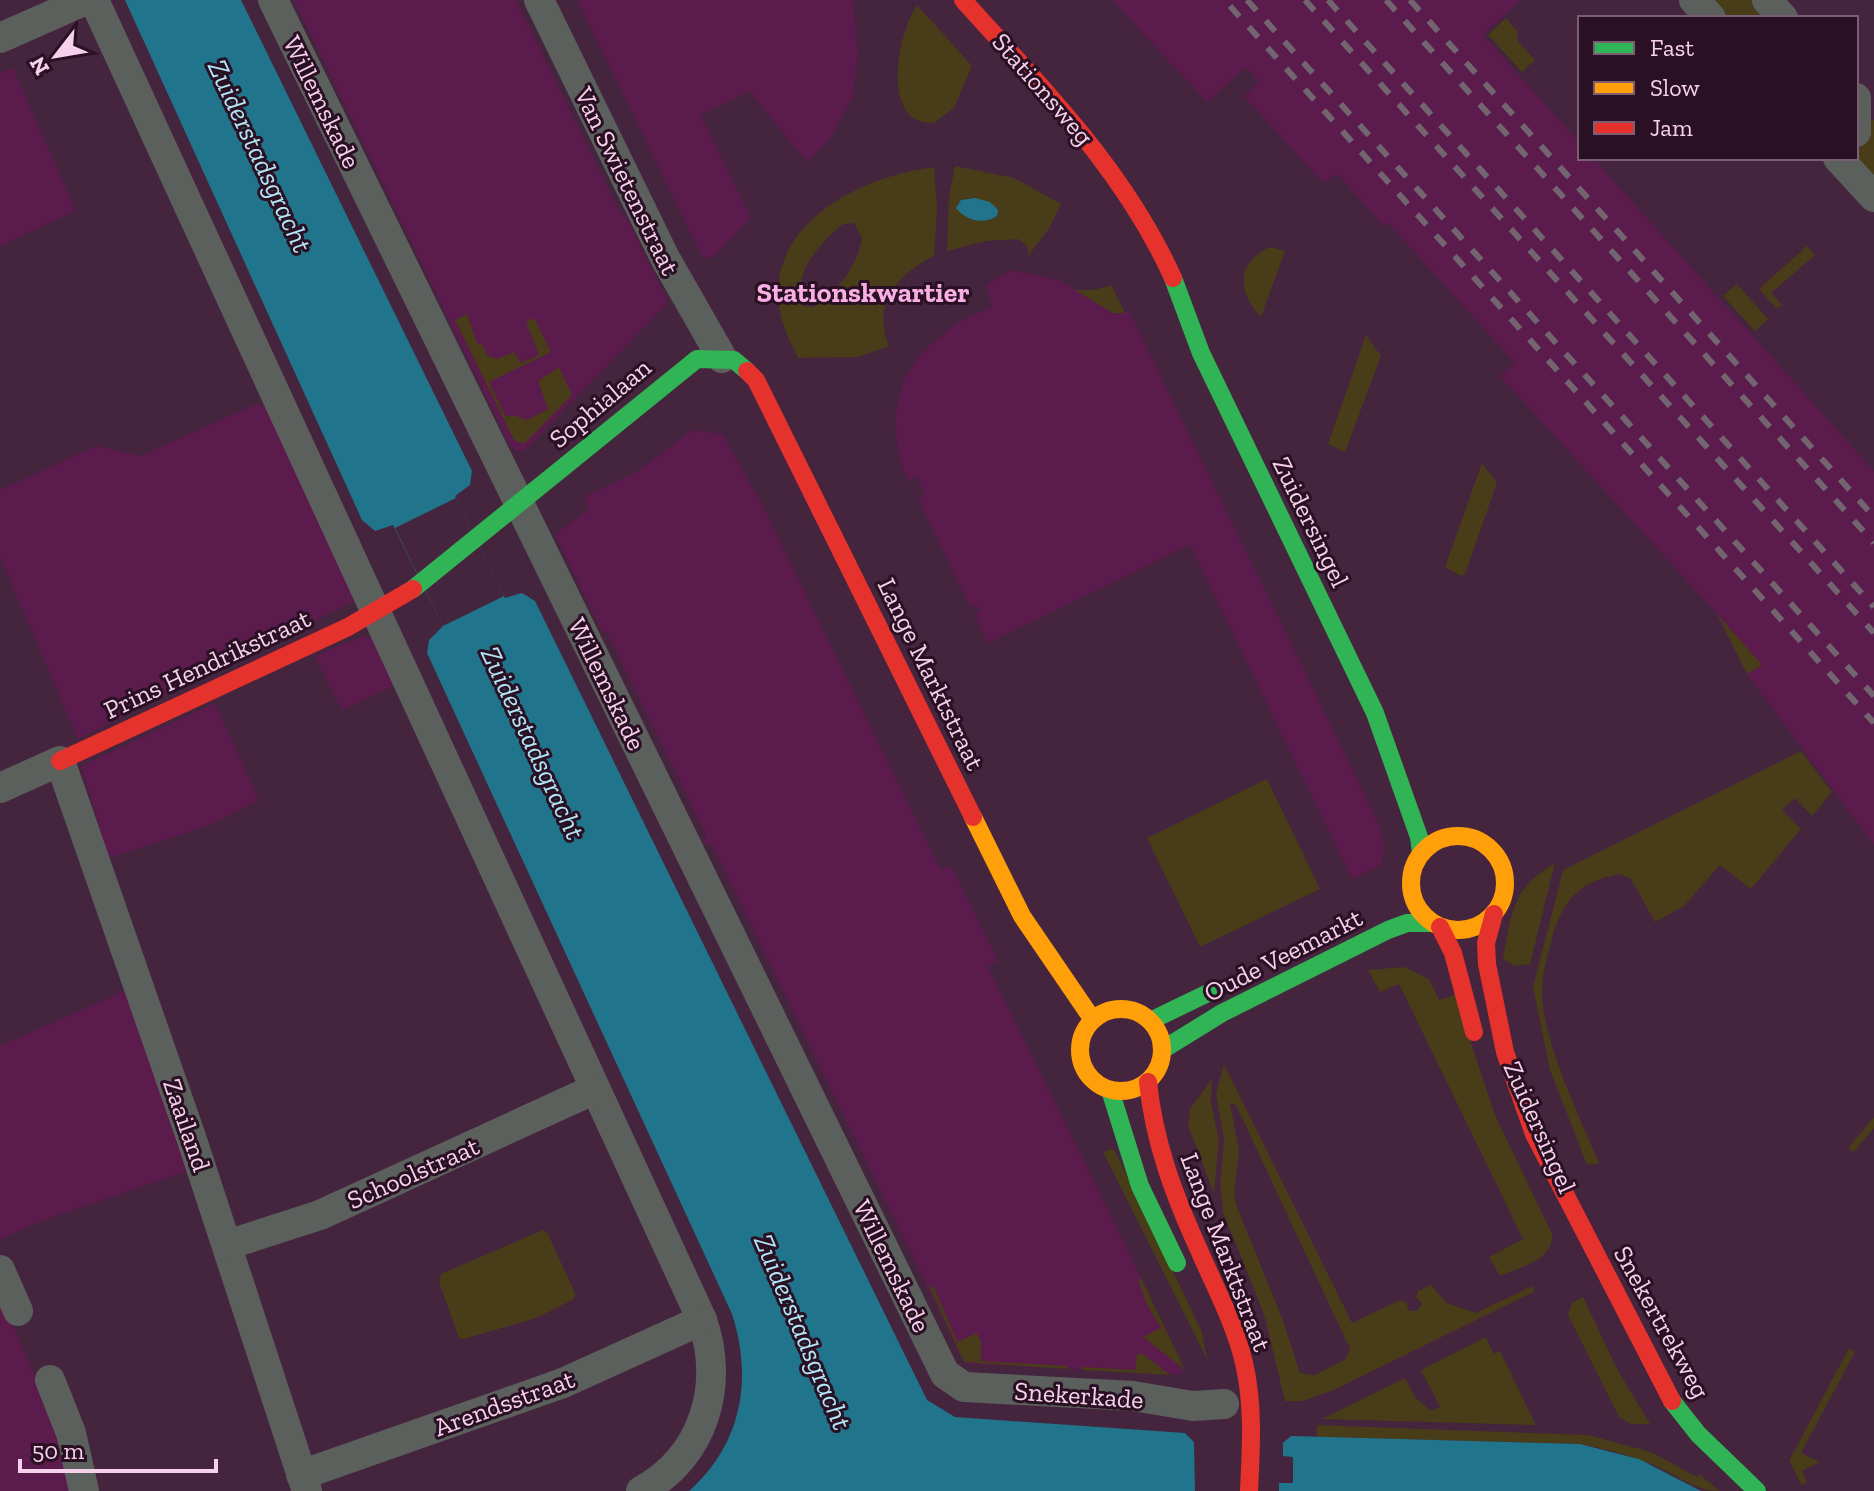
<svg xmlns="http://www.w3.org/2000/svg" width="1874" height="1491" viewBox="0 0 1874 1491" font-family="'Zilla Slab',serif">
  <rect width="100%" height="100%" fill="#45243e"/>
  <g fill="#5b1b4d">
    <path d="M294,0H516L621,215L625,214L666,298V305L524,451H515L509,444Z"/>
    <path d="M577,0H853L858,54L853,96L831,138L807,162L749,91L701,115L751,218L713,257L703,258Z"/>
    <path d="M1112,0H1521L1483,35L1580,143V158H1593L1874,471V845L1747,674L1717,614L1500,376L1515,363L1484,329L1388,223L1384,226L1337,174L1323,183L1311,170L1244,96L1259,82L1246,67L1207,102Z"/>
    <path d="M13,68L76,211L0,246V73Z"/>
    <path d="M1011,270L1059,280L1115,314L1129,311L1379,824L1384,847L1381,865L1352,879L1190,545L988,643L974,614L980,611L977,605L971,608L918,500L925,495L917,477L909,481L903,470L897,445L895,417L904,380L920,354L957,323L992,307L986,285Z"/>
    <path d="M259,403L261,407L266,405L358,599L78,739L0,557V490L96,446L140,456Z"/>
    <path d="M692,430L723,434L762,505L941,870L951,866L998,961L988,967L1132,1258L1183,1374L968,1364L962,1358L712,845L703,843L706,835L607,632L603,633L555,535L589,509L584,497L638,471Z"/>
    <path d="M363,636L374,639L399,683L342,710L315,656Z"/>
    <path d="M215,703L259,800L210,825L109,858L81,766Z"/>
    <path d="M131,988L194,1169L33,1224L0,1240V1046Z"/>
    <path d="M0,1297L51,1412L71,1491H0Z"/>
  </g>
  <g fill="#483c19" fill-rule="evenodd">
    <path d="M1711,0H1756L1767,18H1727Z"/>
    <path d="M917,5L972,66L954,108L934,123C879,126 898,32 917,5Z"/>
    <path d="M1506,18L1518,32L1517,40L1535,60L1522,72L1488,35Z"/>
    <path d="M1866,120H1874V179L1856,158Z"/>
    <path d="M955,166L1014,178L1061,204L1048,230L1028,256V247L1018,239L986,241L947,251L949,197ZM968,198L990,202L993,219H971L957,203Z"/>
    <path d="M934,167L937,209L934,256C896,275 872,305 889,346L858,357L798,358C788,337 778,318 778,293C778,216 869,175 934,167ZM854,223L862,238C857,267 838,291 813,307L802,305C793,272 819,244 843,224Z"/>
    <path d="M1807,246L1815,255L1771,293L1783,306L1776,308L1759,289Z"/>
    <path d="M1270,247L1285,251L1261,317C1236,291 1237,262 1270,247Z"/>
    <path d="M1737,284L1768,319L1755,331L1723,296Z"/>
    <path d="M1111,285L1125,313H1113L1075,290H1094Z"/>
    <path d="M467,314L478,345L481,343L488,356L498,359L514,352L521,363L539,355L526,322L534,318L551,352L489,382L506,417L513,415L527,420L548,409L538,381L559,367L572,395L524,444L514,440L455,320Z"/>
    <path d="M1366,335L1381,356L1345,452L1328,444Z"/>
    <path d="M1482,463L1497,483L1465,574L1461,576L1445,567Z"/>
    <path d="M1717,614L1762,665L1747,674Z"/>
    <path d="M1801,751L1832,792L1812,816L1795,798L1782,810L1801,829L1751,889L1720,865L1684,906L1655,922L1631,879L1620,874C1582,881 1564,898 1553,935C1547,955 1542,974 1542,995C1544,1044 1580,1118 1599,1163L1587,1165L1550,1070L1533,987L1563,870Z"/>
    <path d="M1267,779L1320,889L1200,947L1147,838Z"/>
    <path d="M1555,863L1530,964L1515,966L1503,959C1512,912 1511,889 1555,863Z"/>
    <path d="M1404,967L1429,979L1439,1000L1455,995L1495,1115L1552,1234C1554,1260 1520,1267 1500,1276L1489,1257L1523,1239L1399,984L1380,992L1368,970Z"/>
    <path d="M1224,1064L1352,1323L1400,1300L1406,1302L1409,1311H1417L1422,1304L1416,1297L1418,1291L1431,1285L1446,1303L1476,1313L1532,1286L1535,1291L1336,1389L1303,1401H1285L1264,1314L1223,1212L1220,1183L1224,1141L1216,1094ZM1230,1103L1236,1105L1350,1349L1346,1359L1315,1375L1300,1373L1282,1318L1237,1207L1234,1194L1239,1151Z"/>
    <path d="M1212,1079L1211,1102L1219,1141L1214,1193L1188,1126L1190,1109Z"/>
    <path d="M1874,1117V1128L1853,1153L1848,1148Z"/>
    <path d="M1114,1149L1201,1330L1208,1361L1103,1152Z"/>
    <path d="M543,1230L547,1232L575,1293L574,1299L536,1318L464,1339L459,1338L439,1282L441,1274Z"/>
    <path d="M921,1269L930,1287H934L957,1342L977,1333L981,1342V1361L1067,1366V1369L964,1362Z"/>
    <path d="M1141,1278L1185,1370L1143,1337L1161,1328L1147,1305L1138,1280Z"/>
    <path d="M1583,1297L1617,1369L1650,1424H1631L1619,1417L1568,1315L1572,1303Z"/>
    <path d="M1486,1337L1494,1354L1500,1351L1536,1425L1322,1419L1405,1378L1415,1397L1431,1411L1440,1407L1421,1370Z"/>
    <path d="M1849,1348L1855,1352L1801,1453L1819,1462L1802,1471L1807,1482L1802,1485L1789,1461Z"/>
    <path d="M1137,1354H1143L1170,1375L1082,1370V1367L1135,1370Z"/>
    <path d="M1317,1425L1588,1435L1651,1452L1697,1477L1699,1474L1720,1491C1696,1491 1680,1477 1658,1467C1633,1456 1607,1449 1580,1444L1317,1437Z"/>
  </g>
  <g fill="#20758c">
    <path d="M125,0H241L472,471L470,485L455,496L505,598L522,593L535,601L927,1400L955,1417L1185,1433L1194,1442L1195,1491H689C742,1444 753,1379 732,1314L427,653L429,640L443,626L393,525L375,531L362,520Z"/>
    <path d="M975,198L990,202L998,210L997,216C983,225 967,221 956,208L961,200Z"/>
    <path d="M1291,1436L1580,1444L1639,1459L1701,1491H1279V1483H1293V1457L1283,1456V1443Z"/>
  </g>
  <path fill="#45243e" d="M456,498L504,596L443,626L395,528Z"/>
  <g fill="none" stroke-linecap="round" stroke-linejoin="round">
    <g stroke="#5b605d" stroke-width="30">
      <path d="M94,0L702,1320C725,1385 704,1457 641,1491"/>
      <path d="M273,0L945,1374L964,1387L1133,1396L1193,1406L1224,1404"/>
      <path d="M539,0L665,258L722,358"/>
      <path d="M1694,0L1711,18"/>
      <path d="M1767,0L1783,18"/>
      <path d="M0,38L86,0"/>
      <path d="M1856,98V132"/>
      <path d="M1838,158L1874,197"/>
      <path d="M0,788L60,761L191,1137L307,1491"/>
      <path d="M227,1245L320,1215L595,1089"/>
      <path d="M0,1270L18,1311"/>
      <path d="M50,1380L71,1433L84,1491"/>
      <path d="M301,1475L563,1383L702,1320"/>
    </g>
    <g stroke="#30b455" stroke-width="18">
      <path d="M1173,278L1201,353L1375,713L1419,837L1421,853"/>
      <path d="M413,589L697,359L734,360L747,371"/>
      <path d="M1150,1021L1208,993"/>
      <path d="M1162,1050L1222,1013L1388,930L1407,923H1433"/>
      <path d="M1110,1090L1140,1186L1177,1263"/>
      <path d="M1672,1401L1698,1434L1757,1491"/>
    </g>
    <g stroke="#ff9f0a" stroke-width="18">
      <path d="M973,817L1022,916L1093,1020"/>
      <circle cx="1458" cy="883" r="47"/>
      <circle cx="1121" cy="1050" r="41"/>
    </g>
    <g stroke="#e5322d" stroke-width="18">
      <path d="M963,0C1042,88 1124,169 1173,278"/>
      <path d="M747,371L756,380L973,817"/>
      <path d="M60,761L348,627L413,589"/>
      <path d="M1494,914L1486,943L1487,964L1505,1052L1534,1134L1672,1401"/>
      <path d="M1440,927L1453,953L1474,1032"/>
      <path d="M1148,1082C1154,1142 1174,1195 1199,1250C1215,1287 1235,1324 1244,1363C1254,1405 1251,1449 1249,1491"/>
    </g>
    <g stroke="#726570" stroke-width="6" stroke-dasharray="14 14" stroke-linecap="butt">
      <path d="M1247,0L1874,696"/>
      <path d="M1305,0L1874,633"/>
      <path d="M1328,0L1874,607"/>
      <path d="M1386,0L1874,543"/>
      <path d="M1410,0L1874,517"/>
      <path d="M1230,6L1874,723"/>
    </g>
  </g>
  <g text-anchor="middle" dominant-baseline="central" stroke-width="6" stroke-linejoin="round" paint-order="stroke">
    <g font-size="26" fill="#f7d1eb" stroke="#2a1023">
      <text transform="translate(1043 89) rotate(49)">Stationsweg</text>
      <text transform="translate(322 102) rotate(64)">Willemskade</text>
      <text transform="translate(627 181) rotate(64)">Van Swietenstraat</text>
      <text transform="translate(600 403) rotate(-40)">Sophialaan</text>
      <text transform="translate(1311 522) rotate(64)">Zuidersingel</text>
      <text transform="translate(207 664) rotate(-25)">Prins Hendrikstraat</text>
      <text transform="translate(931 674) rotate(64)">Lange Marktstraat</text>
      <text transform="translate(607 684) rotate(64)">Willemskade</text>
      <text transform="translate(1283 955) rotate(-27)">Oude Veemarkt</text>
      <text transform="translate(187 1125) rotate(71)">Zaailand</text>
      <text transform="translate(1540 1127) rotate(66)">Zuidersingel</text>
      <text transform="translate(413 1173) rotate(-24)">Schoolstraat</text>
      <text transform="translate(1226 1252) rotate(69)">Lange Marktstraat</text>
      <text transform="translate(892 1266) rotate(64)">Willemskade</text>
      <text transform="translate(1662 1322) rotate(61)">Snekertrekweg</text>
      <text transform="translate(1079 1395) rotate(4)">Snekerkade</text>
      <text transform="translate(504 1403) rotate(-20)">Arendsstraat</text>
    </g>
    <g font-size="28" font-style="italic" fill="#b2e6f6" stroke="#2a1023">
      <text transform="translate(260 156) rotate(65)">Zuiderstadsgracht</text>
      <text transform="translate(533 743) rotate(65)">Zuiderstadsgracht</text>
      <text transform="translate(803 1332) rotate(67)">Zuiderstadsgracht</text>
    </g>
    <g font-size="28" font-weight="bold" fill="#f9afe3" stroke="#2a1023">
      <text x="863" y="292">Stationskwartier</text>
    </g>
  </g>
  <rect x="1578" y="16" width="280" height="144" fill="#2a1023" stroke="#7c5d73" stroke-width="2"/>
  <rect x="1594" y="42" width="40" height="12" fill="#30b455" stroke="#7c5d73" stroke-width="2"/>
  <text x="1650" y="56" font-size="24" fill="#f7d1eb">Fast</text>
  <rect x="1594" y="82" width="40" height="12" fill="#ff9f0a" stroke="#7c5d73" stroke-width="2"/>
  <text x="1650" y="96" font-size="24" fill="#f7d1eb">Slow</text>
  <rect x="1594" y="122" width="40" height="12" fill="#e5322d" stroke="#7c5d73" stroke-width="2"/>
  <text x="1650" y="136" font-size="24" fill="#f7d1eb">Jam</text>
  <g transform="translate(56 56) rotate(239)" stroke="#2a1023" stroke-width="6" paint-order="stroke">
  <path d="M0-6L14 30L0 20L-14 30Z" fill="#f7d1eb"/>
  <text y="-12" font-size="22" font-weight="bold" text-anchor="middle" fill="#f7d1eb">N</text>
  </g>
  <path d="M20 1459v12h196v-12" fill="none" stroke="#f7d1eb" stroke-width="4"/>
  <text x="32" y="1459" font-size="24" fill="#f7d1eb" stroke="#2a1023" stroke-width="6" paint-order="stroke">50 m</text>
</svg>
